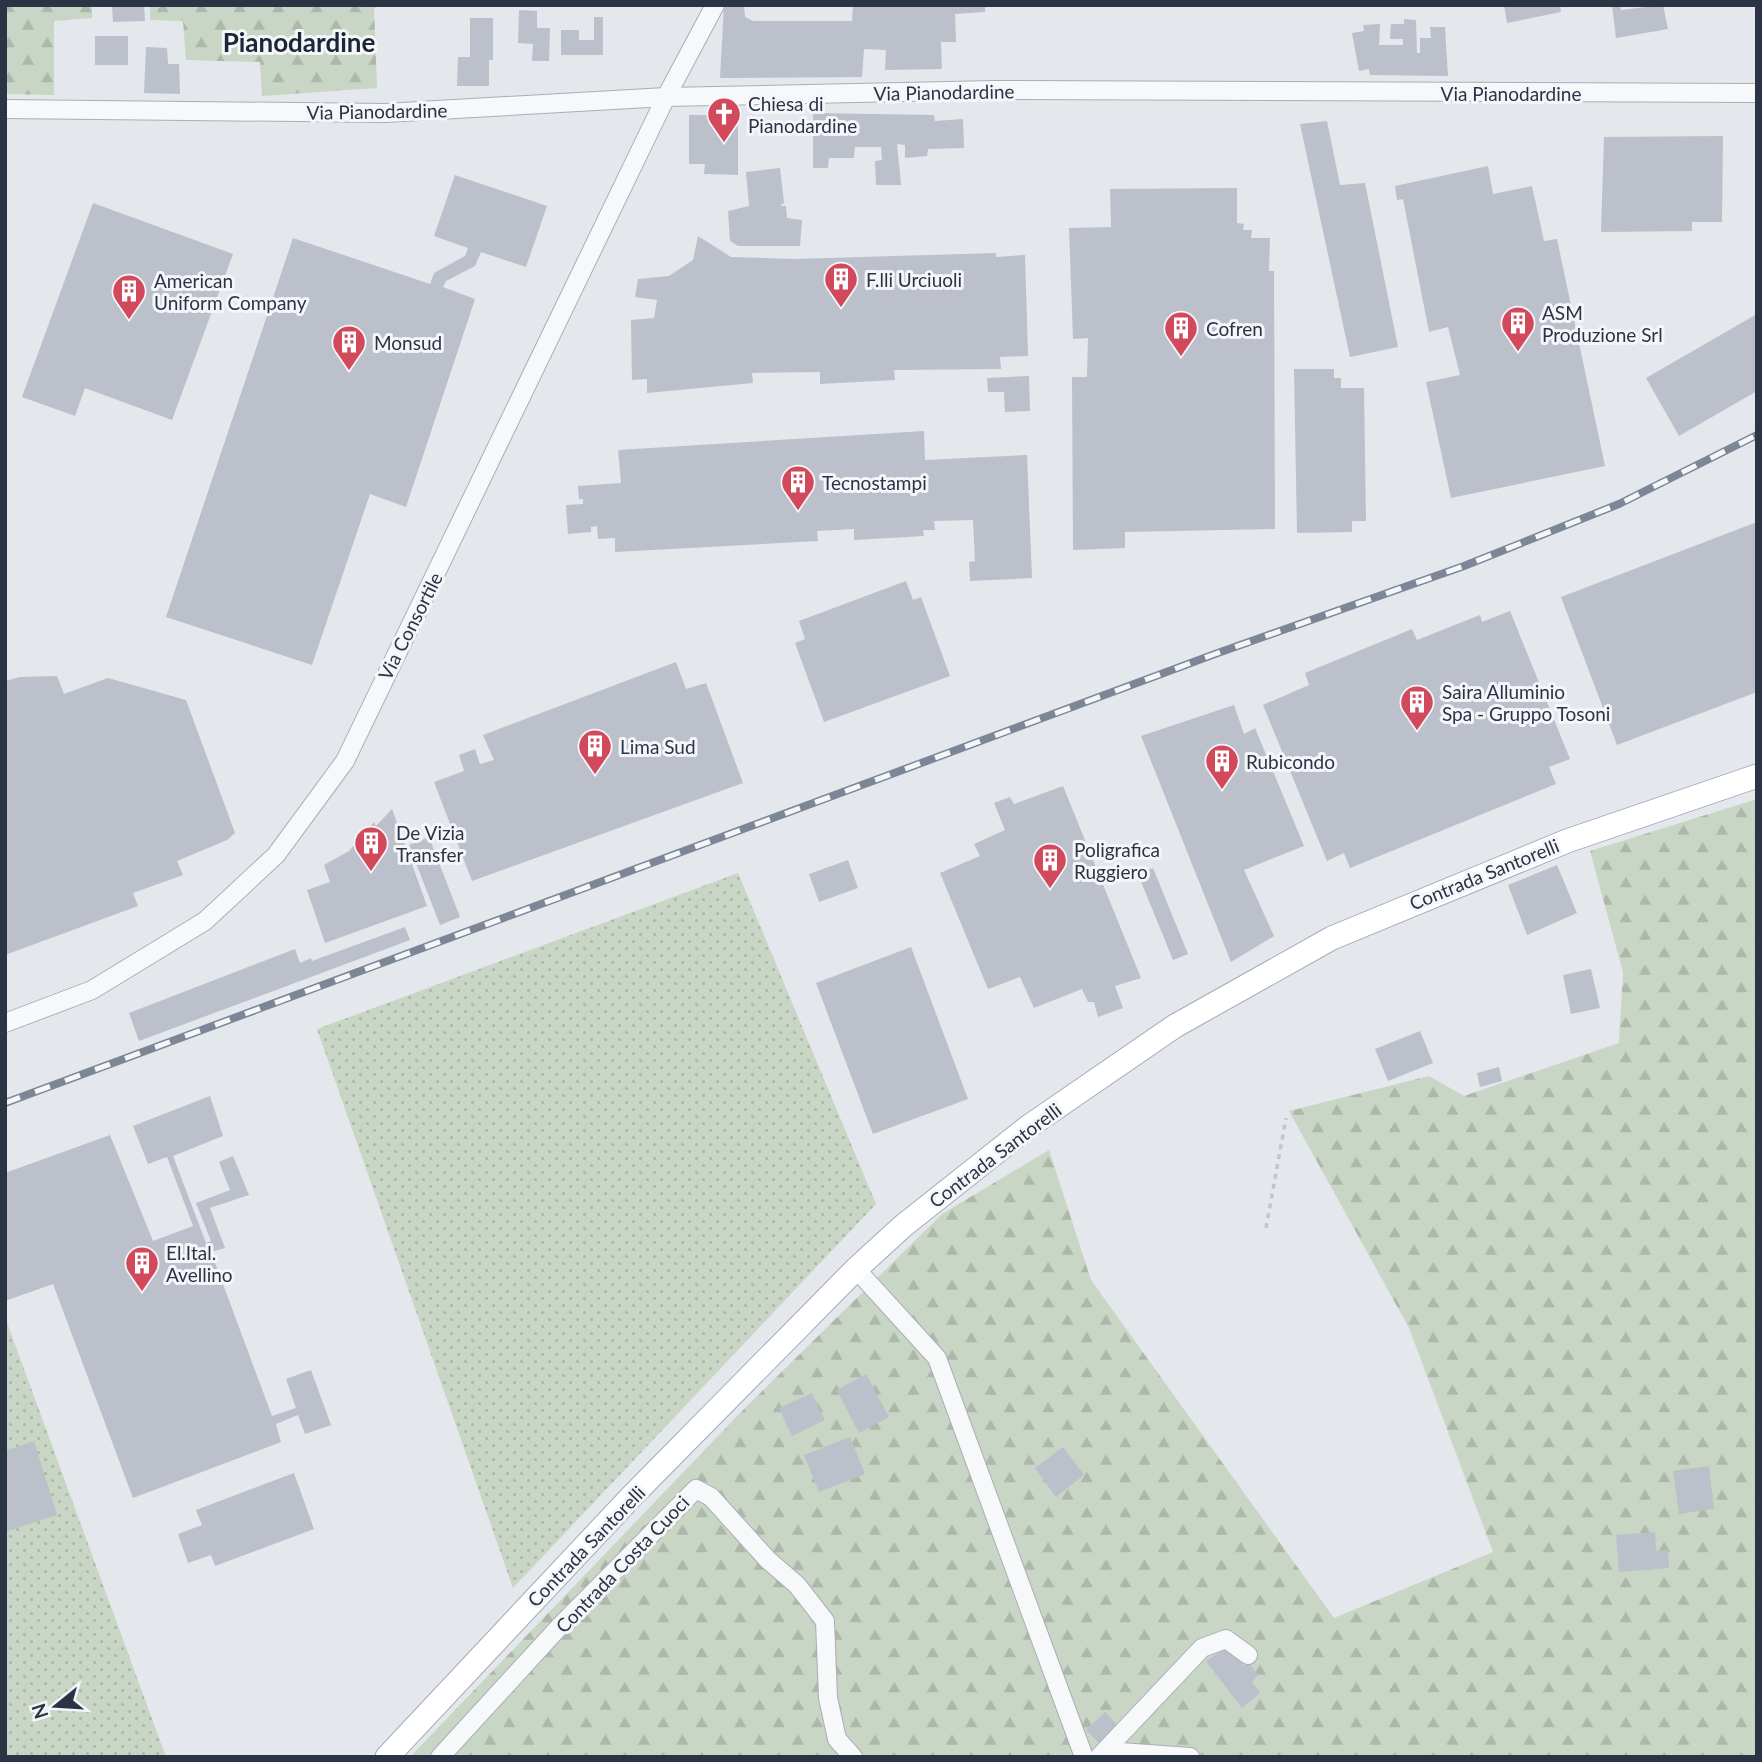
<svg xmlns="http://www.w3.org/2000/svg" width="1762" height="1762" viewBox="0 0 1762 1762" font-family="Lato,sans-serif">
  <defs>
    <pattern id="grass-dots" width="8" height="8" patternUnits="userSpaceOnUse" patternTransform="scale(1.75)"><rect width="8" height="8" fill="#c9d6c5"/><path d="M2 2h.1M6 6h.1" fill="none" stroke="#adb8ab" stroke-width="1.8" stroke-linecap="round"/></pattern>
    <pattern id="forest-firs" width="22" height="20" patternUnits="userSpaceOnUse" patternTransform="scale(1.75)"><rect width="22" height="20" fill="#c9d6c5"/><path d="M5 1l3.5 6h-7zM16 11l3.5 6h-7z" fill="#adb8ab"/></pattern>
  </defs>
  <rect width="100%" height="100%" fill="#e4e7ec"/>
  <g fill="url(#grass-dots)">
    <path d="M738,873L876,1204L513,1588L317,1029Z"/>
    <path d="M5,1317L166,1757H5Z"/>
  </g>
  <g fill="url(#forest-firs)">
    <path d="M5,5H92V18L54,21V95L5,94Z"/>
    <path d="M150,5H384L374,8L377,88L262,96L260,62L186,60L183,21L150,20Z"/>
    <path d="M1757,799V1757H410L743,1410L942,1214L1049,1150L1091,1280L1334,1618L1493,1552L1409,1328L1289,1111L1429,1076L1464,1096L1619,1043L1623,972L1590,851Z"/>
  </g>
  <g fill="#bbc0ca">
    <path d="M112,5H144L145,21L113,22Z"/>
    <path d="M724,5H744L745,17L753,21H852L853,5H985V12L955,14L956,42H941L942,69L885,70L886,50L864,49L862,77L720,78Z"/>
    <path d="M1504,5H1560L1561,12L1507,23Z"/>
    <path d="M1612,5H1620L1621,10L1663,5L1668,29L1616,38Z"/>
    <path d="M519,10L537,11V28H550L549,61H532L533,44L518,43Z"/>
    <path d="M594,17H603V55H561V30H579V40H594Z"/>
    <path d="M470,18H493V60H489V86H457L458,57H470Z"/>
    <path d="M1404,19L1416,20L1417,53H1420V38H1431L1430,27H1445L1448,76L1370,75L1369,69L1359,71L1352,33L1364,31L1363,25L1380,24L1379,45H1403V39H1390L1391,24H1404Z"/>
    <rect x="95" y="36" width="33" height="29"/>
    <path d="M146,47L167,48L168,64H179L180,94L144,93Z"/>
    <path d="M813,113L934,115L935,121L963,119L964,148L928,149L927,156L905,158V145L897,144L901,185H876L875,161L882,160L881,147H855L854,158H829L828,168H813Z"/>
    <path d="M689,115H738V175L704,174L705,164H689Z"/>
    <path d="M1327,121L1340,185L1365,183L1398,347L1350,357L1300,124Z"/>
    <path d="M1723,136L1722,222H1692V231L1601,232L1604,137Z"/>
    <path d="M1488,166L1493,194L1532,186L1544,241L1557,239L1605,466L1451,498L1426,382L1460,375L1448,327L1429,332L1403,199L1397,200L1395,186Z"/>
    <path d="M780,168L784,203L780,206H786L787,218L802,220L800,246H738L730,241L728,211L749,206L746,172Z"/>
    <path d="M455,175L547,206L526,267L481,252L475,266L446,281L443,287L475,299L406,507L370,494L312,665L166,617L293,238L430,284L434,273L465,256L468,248L434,236Z"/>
    <path d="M1237,188V223L1244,224L1243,230H1252L1251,238H1270L1269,271H1274L1275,529L1125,532V548L1073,550L1072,377H1087L1088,338L1073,339L1069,228L1111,227L1110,189Z"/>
    <path d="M93,203L233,254L172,420L85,388L75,416L22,397Z"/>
    <path d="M698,236L731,257L794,259L996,253V257L1025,255L1028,356L1000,357L1001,369L894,370L895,380L820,384V372L752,373L753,383L647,393V379L632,380L631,320L654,318L657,300L635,297L638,279L669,276L693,260Z"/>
    <path d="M1757,314V391L1679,436L1646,378Z"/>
    <path d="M1294,369H1334V378H1341V388H1364L1366,521H1352V532L1297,533Z"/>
    <path d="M1029,376L1030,411L1005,412L1004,392H988L987,378Z"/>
    <path d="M924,431L925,460L1027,455L1032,578L970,581L969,562L975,561L973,520L934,521L935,530H923L924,536L854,540V529L817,531L818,541L615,552V538L598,539L597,526L591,527V532L568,534L566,505L583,504V499H579L578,486L621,483L618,450Z"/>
    <path d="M1757,522V692L1617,745L1561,597Z"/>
    <path d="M906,581L913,600L921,597L950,676L824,722L795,643L805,639L799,621Z"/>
    <path d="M1510,611L1570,759L1549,767L1556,784L1350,868L1344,853L1327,861L1263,705L1309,685L1305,673L1412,629L1417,640L1480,615L1482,622Z"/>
    <path d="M676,662L686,689L706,683L743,783L472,881L434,782L464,771L459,755L475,749L480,764L494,760L483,735Z"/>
    <path d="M57,676L64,694L108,678L186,700L235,833L227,840L177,861L183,875L133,893L138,906L5,955V681L20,677Z"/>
    <path d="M1234,705L1244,734L1255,728L1304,846L1244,870L1274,936L1231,962L1141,736Z"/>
    <path d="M1063,786L1141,978L1115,986L1123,1008L1098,1017L1094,1002H1088L1082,989L1034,1008L1020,977L988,989L940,873L980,856L974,844L1005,830L994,803L1010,797L1014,804Z"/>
    <path d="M392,809L427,906L325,943L307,890L330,882L324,865L349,851L374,822L376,826Z"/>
    <path d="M429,837L460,917L440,925L409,845Z"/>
    <path d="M848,860L858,888L819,902L809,874Z"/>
    <path d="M1557,865L1577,913L1527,935L1508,885Z"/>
    <path d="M1153,868L1188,954L1173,960L1138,874Z"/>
    <path d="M405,927L410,940L139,1041L129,1013L295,949L300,963L311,958L312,961Z"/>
    <path d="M911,947L968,1099L873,1134L816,983Z"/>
    <path d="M1591,969L1600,1008L1571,1014L1563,975Z"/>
    <path d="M1420,1031L1433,1063L1388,1081L1375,1049Z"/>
    <path d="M1499,1067L1502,1081L1480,1087L1477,1073Z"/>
    <path d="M210,1096L223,1136L173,1156L206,1243L211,1241L196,1203L230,1190L219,1162L233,1156L249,1195L210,1208L225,1248L211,1252L272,1416L296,1408L286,1379L311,1370L331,1425L305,1434L298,1415L276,1424L281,1442L133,1498L53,1284L5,1301V1173L110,1135L153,1241L193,1226L167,1157L148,1164L133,1126Z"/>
    <path d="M866,1374L889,1417L859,1433L837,1390Z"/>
    <path d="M812,1393L825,1420L792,1436L779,1408Z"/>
    <path d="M850,1437L865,1474L819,1492L804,1455Z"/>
    <path d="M34,1441L57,1515L5,1532V1451Z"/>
    <path d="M1063,1447L1084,1475L1056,1497L1035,1468Z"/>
    <path d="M1709,1466L1714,1509L1679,1514L1673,1471Z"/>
    <path d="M294,1473L314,1529L215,1566L211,1555L188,1563L178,1534L202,1525L196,1510Z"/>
    <path d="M1655,1532L1656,1551L1668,1550L1669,1568L1619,1572L1616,1535Z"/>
    <path d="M1231,1645L1244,1666L1249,1663L1258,1675L1252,1682L1260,1693L1242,1708L1206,1661Z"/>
    <path d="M1105,1712L1120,1728L1102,1746L1086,1730Z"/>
  </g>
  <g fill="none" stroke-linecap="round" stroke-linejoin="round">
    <g stroke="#a9aeb7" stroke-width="20">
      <g id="minor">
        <path d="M5,109L385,113L666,97L995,90L1757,93"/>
        <path d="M5,1023L92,990L205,921L276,855L345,761L666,97L715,5"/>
        <path d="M856,1269L937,1358L1084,1757"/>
        <path d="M1106,1751L1190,1757"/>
        <path d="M440,1757L561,1625L696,1489L711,1497L768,1560L797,1585L825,1621L828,1698L837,1739L853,1757"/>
        <path d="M1099,1757L1202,1648L1226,1639L1248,1655"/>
      </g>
    </g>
    <g stroke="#a3abb8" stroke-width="25">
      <path id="major" d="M387,1757L631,1497L856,1269L903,1226L1028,1127L1175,1026L1332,938L1567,841L1757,776"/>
    </g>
    <path stroke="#c2c5cb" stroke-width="3.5" stroke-dasharray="5 5" stroke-linecap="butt" d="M1266,1228L1286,1118"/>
    <use href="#minor" stroke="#f7f8fa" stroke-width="18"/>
    <use href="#major" stroke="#fff" stroke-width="23"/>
    <g stroke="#7d8696" stroke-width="8">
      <path id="rail" d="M5,1103L1215,654L1464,566L1619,504L1757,435"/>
    </g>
    <use href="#rail" stroke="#f4f6f9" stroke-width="5" stroke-dasharray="16" stroke-linecap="butt"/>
  </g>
  <defs>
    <g id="church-pin" transform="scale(1.75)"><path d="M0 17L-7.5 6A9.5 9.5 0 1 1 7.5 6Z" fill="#d1495b" stroke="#f4f6f9"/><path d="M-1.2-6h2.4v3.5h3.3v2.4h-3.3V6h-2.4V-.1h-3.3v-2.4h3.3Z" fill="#fff"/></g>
    <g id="building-pin" transform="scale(1.75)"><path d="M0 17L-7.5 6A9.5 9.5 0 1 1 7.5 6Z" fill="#d1495b" stroke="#f4f6f9"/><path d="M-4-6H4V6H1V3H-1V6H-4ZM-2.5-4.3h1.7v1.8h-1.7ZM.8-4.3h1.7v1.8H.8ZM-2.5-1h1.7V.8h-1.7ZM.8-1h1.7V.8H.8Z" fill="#fff"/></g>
  </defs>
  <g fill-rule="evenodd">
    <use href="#church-pin" x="724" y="114"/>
    <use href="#building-pin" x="841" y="279"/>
    <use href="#building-pin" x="129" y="291"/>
    <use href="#building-pin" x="1518" y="323"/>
    <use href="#building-pin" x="1181" y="328"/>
    <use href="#building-pin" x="349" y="342"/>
    <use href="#building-pin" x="798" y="482"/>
    <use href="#building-pin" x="1417" y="702"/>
    <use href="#building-pin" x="595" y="746"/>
    <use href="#building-pin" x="1222" y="761"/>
    <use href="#building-pin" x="371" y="843"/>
    <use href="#building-pin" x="1050" y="860"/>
    <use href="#building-pin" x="142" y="1263"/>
  </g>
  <g text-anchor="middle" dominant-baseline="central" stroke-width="6" stroke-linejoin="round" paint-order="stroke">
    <g font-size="19" fill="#2b3445" stroke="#f4f6f9">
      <text transform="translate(944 92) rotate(-1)">Via Pianodardine</text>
      <text x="1511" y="93">Via Pianodardine</text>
      <text transform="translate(377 111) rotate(-1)">Via Pianodardine</text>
      <text transform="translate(410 626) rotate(-63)">Via Consortile</text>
      <text transform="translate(1484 874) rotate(-22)">Contrada Santorelli</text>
      <text transform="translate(995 1155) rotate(-37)">Contrada Santorelli</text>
      <text transform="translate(586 1546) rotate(-46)">Contrada Santorelli</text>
      <text transform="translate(622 1564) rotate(-46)">Contrada Costa Cuoci</text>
    </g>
    <g font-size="19" fill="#2b3445" stroke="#f4f6f9" text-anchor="start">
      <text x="748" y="103">Chiesa di<tspan x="748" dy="22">Pianodardine</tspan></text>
      <text x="866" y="279">F.lli Urciuoli</text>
      <text x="154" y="280">American<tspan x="154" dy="22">Uniform Company</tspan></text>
      <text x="1542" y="312">ASM<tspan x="1542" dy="22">Produzione Srl</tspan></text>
      <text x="1206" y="328">Cofren</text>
      <text x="374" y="342">Monsud</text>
      <text x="822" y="482">Tecnostampi</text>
      <text x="1442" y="691">Saira Alluminio<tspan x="1442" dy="22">Spa - Gruppo Tosoni</tspan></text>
      <text x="620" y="746">Lima Sud</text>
      <text x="1246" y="761">Rubicondo</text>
      <text x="396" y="832">De Vizia<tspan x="396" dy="22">Transfer</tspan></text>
      <text x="1074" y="849">Poligrafica<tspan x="1074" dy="22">Ruggiero</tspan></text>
      <text x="166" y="1252">El.Ital.<tspan x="166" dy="22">Avellino</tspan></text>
    </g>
    <g font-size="26" font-weight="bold" fill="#1d2536" stroke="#f4f6f9">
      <text x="299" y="42">Pianodardine</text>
    </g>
  </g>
  <rect width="1762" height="1762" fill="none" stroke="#2b3445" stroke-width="14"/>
  <g transform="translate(56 1706) rotate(252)" stroke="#f4f6f9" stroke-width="5" paint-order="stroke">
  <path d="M0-5L12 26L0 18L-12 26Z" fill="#2b3445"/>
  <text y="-10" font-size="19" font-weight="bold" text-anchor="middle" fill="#2b3445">N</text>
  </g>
</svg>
